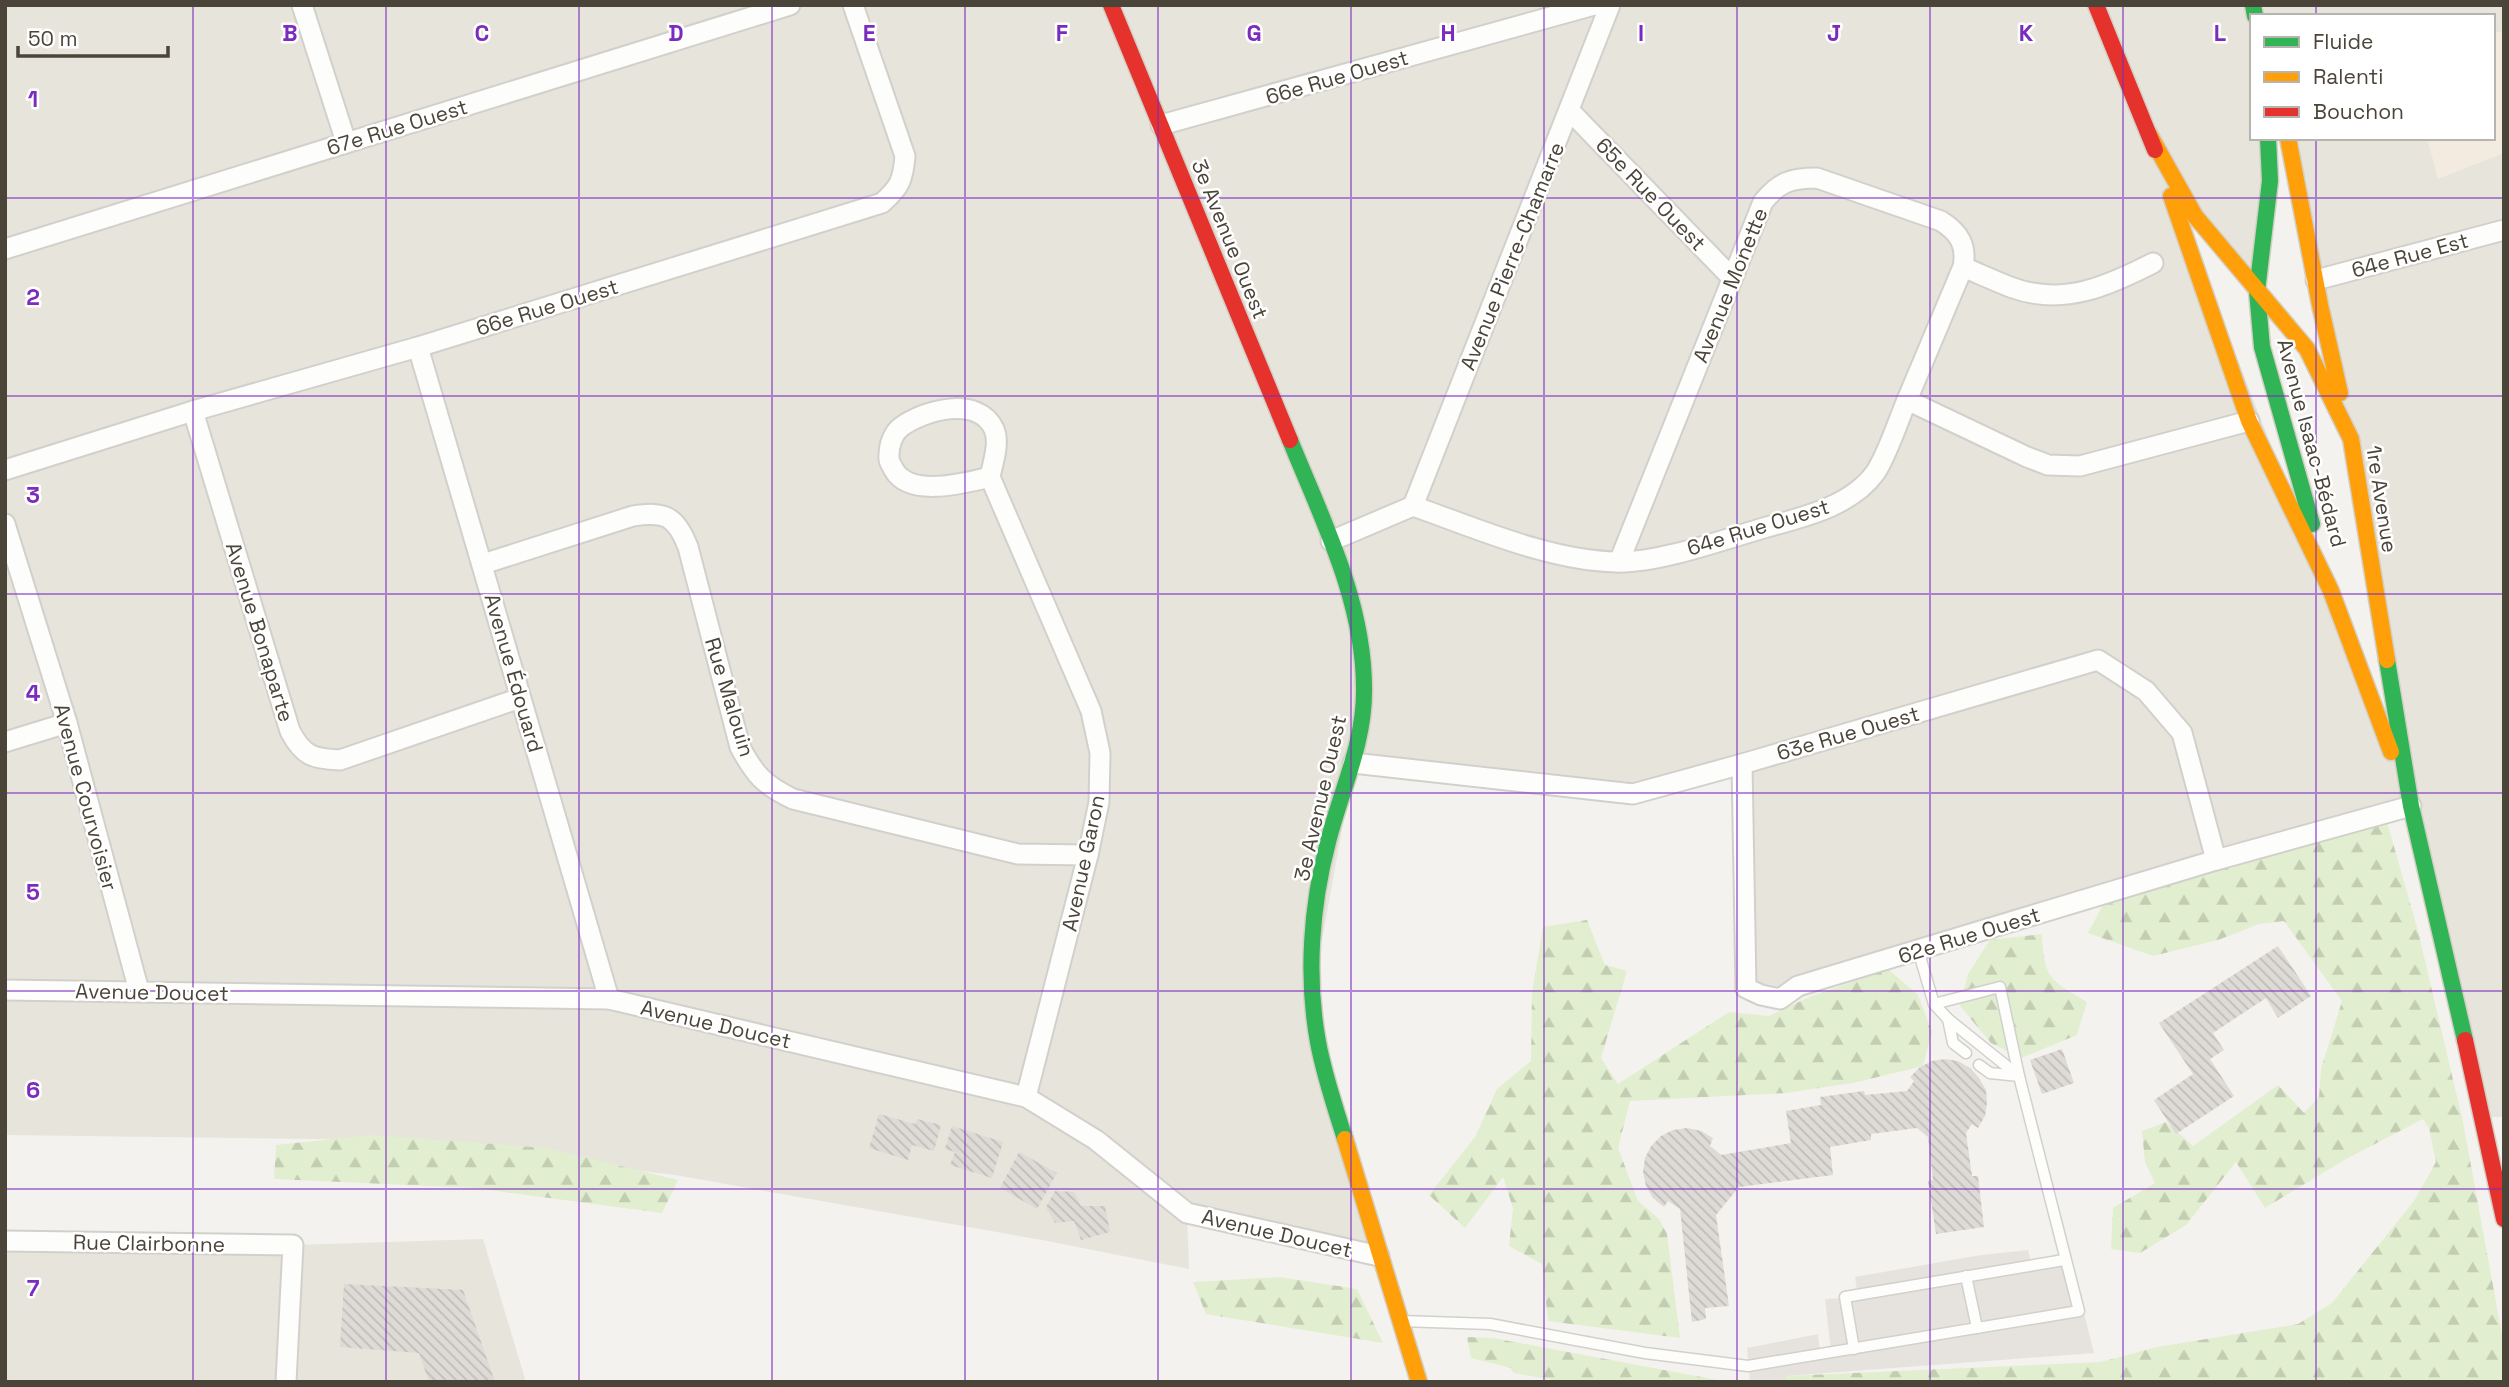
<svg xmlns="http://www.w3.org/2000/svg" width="2509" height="1387" viewBox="0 0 2509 1387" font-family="'Space Grotesk',sans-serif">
  <defs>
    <pattern id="forest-firs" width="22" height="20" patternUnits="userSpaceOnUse" patternTransform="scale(1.75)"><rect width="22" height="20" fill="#e1eecf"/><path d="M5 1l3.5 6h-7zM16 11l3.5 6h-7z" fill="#c3cdb2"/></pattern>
    <pattern id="building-back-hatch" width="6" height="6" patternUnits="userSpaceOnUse" patternTransform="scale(1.75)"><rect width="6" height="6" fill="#dedbd6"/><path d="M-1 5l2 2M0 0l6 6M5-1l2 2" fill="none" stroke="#c0bdb8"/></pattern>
  </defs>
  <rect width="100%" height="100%" fill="#f4f2ee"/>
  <g fill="#e7e4dc" fill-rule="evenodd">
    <path d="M5,5H2504V1117H2483L2411,806L1780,999L1746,988L1742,765L1633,794L1354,763L1313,990L1379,1256L1187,1214L1189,1269L1047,1241L675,1175L391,1140L5,1135ZM2252,16H2493V138H2288L2409,801L2152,139L2257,291L2268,138H2252Z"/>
    <path d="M483,1239L526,1382H5V1241L293,1245Z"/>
  </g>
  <path fill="#f3ebdf" d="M2504,31V153L2438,179L2427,138H2493V33Z"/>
  <g fill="url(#forest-firs)">
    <path d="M2383,808L2418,931L2463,1122L2504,1346V1382H1786V1376L2101,1362L2157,1347L2298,1324L2332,1303L2414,1201L2436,1162L2429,1128L2423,1119L2346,1159L2265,1208L2236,1162L2186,1225L2140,1253L2111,1249L2113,1208L2155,1183L2145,1162L2142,1131L2166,1122L2193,1146L2278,1085L2304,1113L2319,1097L2321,1069L2342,1001L2284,921L2259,924L2218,940L2153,956L2088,933L2105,901Z"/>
    <path d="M1587,920L1605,965L1627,971L1601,1058L1618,1084L1729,1012L1769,1016L1807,998L1888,969L1918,995L1932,1032L1923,1066L1853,1083L1786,1093L1630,1101L1618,1148L1638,1201L1659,1219L1667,1234L1680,1338L1548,1321L1542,1264L1509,1246L1513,1208L1503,1177L1465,1228L1429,1195L1475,1137L1497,1089L1531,1061L1532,993L1543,927Z"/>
    <path d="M2042,934C2044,980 2051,980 2087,1002L2077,1035L2021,1058L1991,1043L1960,1006L1968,974L1990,940Z"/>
    <path d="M371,1135L546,1148L678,1180L662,1213L475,1188L274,1179L276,1145Z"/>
    <path d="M1280,1277L1357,1289L1383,1343L1206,1314L1193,1282Z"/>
    <path d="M1467,1337L1493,1338L1728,1382H1563L1514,1373L1511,1368L1471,1358Z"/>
  </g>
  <path fill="#e6e3df" d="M2028,1250L2033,1270L2072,1265L2094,1353L1786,1376V1382H1750L1747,1348L1818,1334L1820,1352L1831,1351L1825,1299L1858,1297L1855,1277L1981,1255Z"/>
  <g fill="url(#building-back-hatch)">
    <path d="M2278,946L2311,996L2278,1018L2266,998L2213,1033L2224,1050L2210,1059L2234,1096L2176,1134L2154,1100L2193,1074L2159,1023Z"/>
    <path d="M2062,1049L2074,1083L2042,1094L2030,1060Z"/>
    <path d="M1945,1059L1958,1061L1970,1068L1979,1078L1986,1090L1987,1103L1985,1116L1978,1128L1972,1124L1966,1133L1972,1176H1978L1984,1227L1936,1234L1928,1181L1933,1180L1928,1137L1917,1128L1871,1134V1140L1830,1147L1833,1175L1739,1187L1716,1215L1729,1306L1705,1308L1706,1319L1692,1322L1680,1209L1668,1201L1664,1207L1653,1198L1646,1186L1643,1172L1645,1158L1651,1146L1661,1136L1673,1130L1687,1128L1701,1131L1713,1138L1710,1146L1721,1155L1791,1143L1786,1111L1821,1105L1820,1097L1864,1091L1865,1095L1907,1091L1914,1081L1910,1077L1920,1067L1932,1061Z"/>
    <path d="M879,1114L915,1124L917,1119L941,1125L934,1151L912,1145L908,1160L869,1148Z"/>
    <path d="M952,1126L1003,1142L992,1178L950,1165L955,1152L945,1149Z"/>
    <path d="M1019,1152L1057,1173L1037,1209L1000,1188Z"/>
    <path d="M1055,1191L1074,1192L1081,1206H1105L1110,1232L1081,1240L1074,1221L1055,1223L1046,1207Z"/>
    <path d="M344,1284L463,1290L495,1382H429L419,1353L340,1347Z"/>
  </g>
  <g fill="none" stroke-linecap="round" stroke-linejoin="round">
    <g stroke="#d2d0cb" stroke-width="13">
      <g id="lane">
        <path d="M1934,1004L2000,987L2019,1076L1990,1073L1979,1065"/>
        <path d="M1948,1019L1953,1043L1966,1053"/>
        <path d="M1966,1276L1977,1328"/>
        <path d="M1401,1321L1490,1324L1645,1353L1748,1366L2079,1311L2019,1076L1948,1019L1934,1004L1918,950"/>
        <path d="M1854,1349L1845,1297L2064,1260"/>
      </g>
    </g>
    <g stroke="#d2d0cb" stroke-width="23">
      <g id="street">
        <path d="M302,5L346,142"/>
        <path d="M1569,110L1732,278"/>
        <path d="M1161,125L1594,5"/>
        <path d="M5,249L790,5"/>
        <path d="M1963,267C1980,274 1997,282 2013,288C2064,306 2108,286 2153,263"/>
        <path d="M2316,280L2504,230"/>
        <path d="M418,347L609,999"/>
        <path d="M193,411L290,731C303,756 313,759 340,760L520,698"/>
        <path d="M5,470L193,411L418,347L882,203C900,187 903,180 905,156L853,5"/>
        <path d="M990,477C965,483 910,498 894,470C891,464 888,461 889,455C889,445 893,433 901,427C924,410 978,395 994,429C1000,443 993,462 990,477L1091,711L1100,753L1099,802L1088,855L1026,1097"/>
        <path d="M1413,506L1610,5"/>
        <path d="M5,524L67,723L139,991"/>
        <path d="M1331,541L1413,506C1476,528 1550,561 1617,562C1660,563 1725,539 1767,527C1804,517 1851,506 1875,473C1887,456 1898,421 1907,400L2027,457L2048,465L2080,466L2249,421"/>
        <path d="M1619,562L1763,202C1779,182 1791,178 1817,178L1941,221C1960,233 1967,246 1963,267L1907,400"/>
        <path d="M483,564L633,516C665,511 676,516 688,547L740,747C755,775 764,785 793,799L1018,854L1088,855"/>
        <path d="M5,742L67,723"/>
        <path d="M1353,763L1633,794L1742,764L2098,660L2146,691L2182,733L2216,860"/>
        <path d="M1742,764L1746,988L1761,995L1780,999L1798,986L2216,860L2411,806"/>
        <path d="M5,990L609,999L1026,1097L1096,1140L1187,1213L1379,1256"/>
        <path d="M5,1241L293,1245L286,1382"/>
      </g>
    </g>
    <g stroke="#d3cfc5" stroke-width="19">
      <g id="fast">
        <path d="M2253,5L2255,16"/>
        <path d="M2268,138L2270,181L2257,291L2262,347L2312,524"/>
        <path d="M1290,440C1322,519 1364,601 1364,688C1365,743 1341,790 1328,842C1311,906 1306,977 1318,1042C1324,1075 1335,1107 1345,1139"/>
        <path d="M2387,660L2411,806L2465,1040"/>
      </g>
    </g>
    <g stroke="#d3cfc5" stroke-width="19">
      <g id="slow">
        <path d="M2149,134L2195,216L2307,349L2351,439L2387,660"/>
        <path d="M2288,138L2320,305L2340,393"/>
        <path d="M2171,196L2249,421L2331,591L2391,752"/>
        <path d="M1345,1139L1419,1382"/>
      </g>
    </g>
    <g stroke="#d3cfc5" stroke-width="19">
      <g id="jam">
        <path d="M1111,5L1290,440"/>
        <path d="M2096,5L2155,150"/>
        <path d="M2465,1040L2504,1219"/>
      </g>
    </g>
    <use href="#lane" stroke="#fdfdfc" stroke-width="10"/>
    <use href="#street" stroke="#fdfdfc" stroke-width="19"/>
    <use href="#fast" stroke="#30b455" stroke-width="16"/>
    <use href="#slow" stroke="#ff9f0a" stroke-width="16"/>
    <use href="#jam" stroke="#e5322d" stroke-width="16"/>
  </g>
  <path fill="none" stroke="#7b2cbf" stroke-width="2" stroke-opacity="0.55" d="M193,5V1382M386,5V1382M579,5V1382M772,5V1382M965,5V1382M1158,5V1382M1351,5V1382M1544,5V1382M1737,5V1382M1930,5V1382M2123,5V1382M2316,5V16M2316,138V1382M5,198H2504M5,396H2504M5,594H2504M5,793H2504M5,991H2504M5,1189H2504"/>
  <g text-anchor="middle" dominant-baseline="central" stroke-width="5" stroke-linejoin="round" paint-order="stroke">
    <g font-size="21" fill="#4b4439" stroke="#fff">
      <text transform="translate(1337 77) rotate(-16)">66e Rue Ouest</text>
      <text transform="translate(397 127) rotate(-17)">67e Rue Ouest</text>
      <text transform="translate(1651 194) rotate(46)">65e Rue Ouest</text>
      <text transform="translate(1230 239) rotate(68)">3e Avenue Ouest</text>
      <text transform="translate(2410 255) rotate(-15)">64e Rue Est</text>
      <text transform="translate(1512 256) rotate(-68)">Avenue Pierre-Chamarre</text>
      <text transform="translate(1730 285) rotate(-68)">Avenue Monette</text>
      <text transform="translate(547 307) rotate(-17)">66e Rue Ouest</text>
      <text transform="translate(2312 443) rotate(75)">Avenue Isaac-Bédard</text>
      <text transform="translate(2382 499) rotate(81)">1re Avenue</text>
      <text transform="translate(1758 527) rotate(-17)">64e Rue Ouest</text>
      <text transform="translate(260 632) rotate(73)">Avenue Bonaparte</text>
      <text transform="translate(514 673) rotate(74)">Avenue Édouard</text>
      <text transform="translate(730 697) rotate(73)">Rue Malouin</text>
      <text transform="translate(1848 733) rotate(-16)">63e Rue Ouest</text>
      <text transform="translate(86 797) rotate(75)">Avenue Courvoisier</text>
      <text transform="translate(1320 798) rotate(-77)">3e Avenue Ouest</text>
      <text transform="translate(1083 863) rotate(-78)">Avenue Garon</text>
      <text transform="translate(1969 935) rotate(-17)">62e Rue Ouest</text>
      <text transform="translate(152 992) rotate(1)">Avenue Doucet</text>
      <text transform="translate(716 1024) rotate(13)">Avenue Doucet</text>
      <text transform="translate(1277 1233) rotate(13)">Avenue Doucet</text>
      <text transform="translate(149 1243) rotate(1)">Rue Clairbonne</text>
    </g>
  </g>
  <g font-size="23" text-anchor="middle" font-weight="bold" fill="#7b2cbf" stroke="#fff" stroke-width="5" stroke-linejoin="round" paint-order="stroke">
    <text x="290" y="41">B</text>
    <text x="482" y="41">C</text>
    <text x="676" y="41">D</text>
    <text x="869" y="41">E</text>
    <text x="1062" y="41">F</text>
    <text x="1254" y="41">G</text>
    <text x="1448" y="41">H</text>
    <text x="1641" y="41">I</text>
    <text x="1834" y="41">J</text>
    <text x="2026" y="41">K</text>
    <text x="2220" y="41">L</text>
    <text x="33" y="107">1</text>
    <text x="33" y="305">2</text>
    <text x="33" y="503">3</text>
    <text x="33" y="701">4</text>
    <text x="33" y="900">5</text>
    <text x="33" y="1098">6</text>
    <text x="33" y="1296">7</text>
  </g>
  <rect width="2509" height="1387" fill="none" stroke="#4b4439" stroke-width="14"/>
  <rect x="2250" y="14" width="245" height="126" fill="#ffffff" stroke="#b7b4b0" stroke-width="2"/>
  <rect x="2264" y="37" width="35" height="10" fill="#30b455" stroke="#b7b4b0" stroke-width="2"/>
  <text x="2313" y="49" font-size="21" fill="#4b4439">Fluide</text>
  <rect x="2264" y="72" width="35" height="10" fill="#ff9f0a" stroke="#b7b4b0" stroke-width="2"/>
  <text x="2313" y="84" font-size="21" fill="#4b4439">Ralenti</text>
  <rect x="2264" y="107" width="35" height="10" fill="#e5322d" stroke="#b7b4b0" stroke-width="2"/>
  <text x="2313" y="119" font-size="21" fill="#4b4439">Bouchon</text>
  <path d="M18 46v10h150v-10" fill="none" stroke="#4b4439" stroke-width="3.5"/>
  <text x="28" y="46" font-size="21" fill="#4b4439" stroke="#ffffff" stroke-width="5" paint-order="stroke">50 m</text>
</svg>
